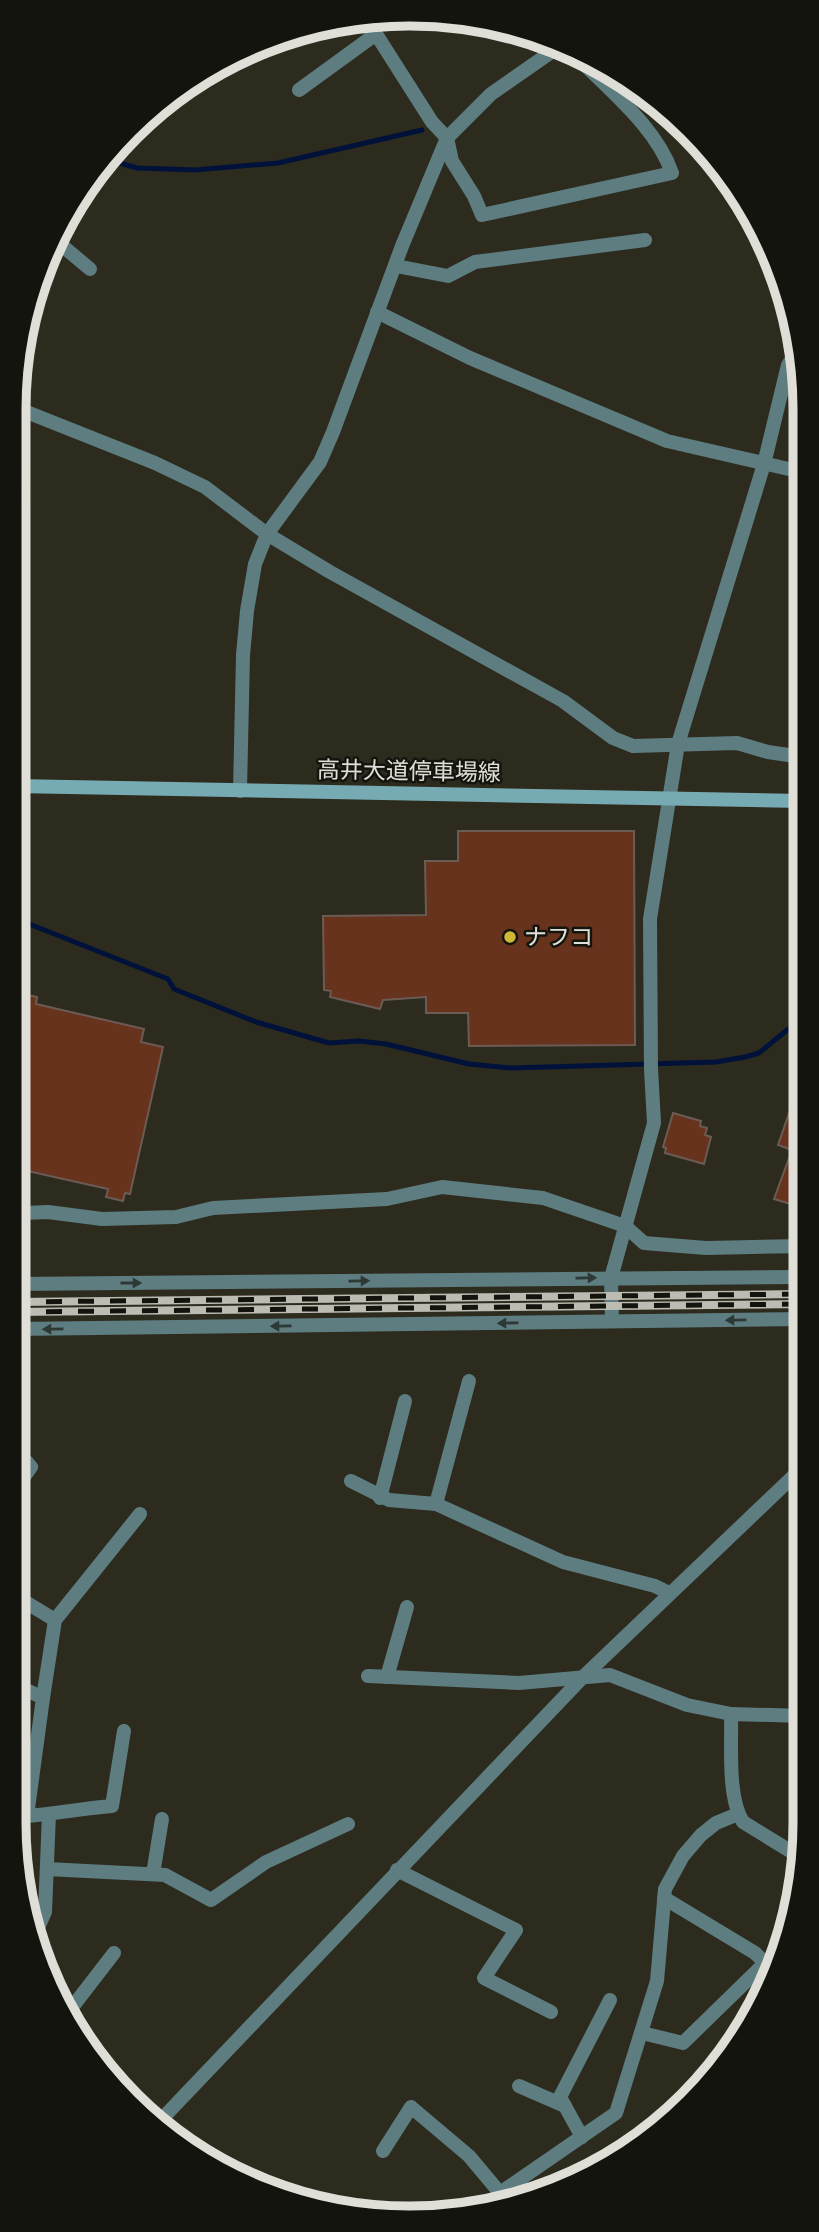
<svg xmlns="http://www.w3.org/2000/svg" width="819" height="2232" viewBox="0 0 819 2232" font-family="'Crimson Pro','Noto Sans JP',serif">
  <rect width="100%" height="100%" fill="#2d2b1e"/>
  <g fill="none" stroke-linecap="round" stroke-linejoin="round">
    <g stroke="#00123a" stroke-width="5">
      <path d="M106,159L137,168L195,170L278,163L422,130"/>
      <path d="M14,918L168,979L174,989L256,1022L329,1043L359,1041L386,1044L469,1064L511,1068L716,1062L745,1057L759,1053L803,1017"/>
    </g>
  </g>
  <g fill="#68331d" stroke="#6b5b55" stroke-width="2">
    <path d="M458,831H634L635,1045L469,1046L468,1013H426V997L383,1000L380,1009L330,997L331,991L324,990L323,916L426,915L425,861H458Z"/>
    <path d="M19,993L37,997L36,1004L144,1029L141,1042L163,1047L130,1194L125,1193L123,1201L106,1197L108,1189L14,1168V999L17,1000Z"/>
    <path d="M801,1079L803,1080L804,1208L774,1199L792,1150L778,1145Z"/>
    <path d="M673,1113L701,1121L700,1126L707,1128L705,1135L711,1137L704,1164L665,1153L666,1148L663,1147Z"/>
  </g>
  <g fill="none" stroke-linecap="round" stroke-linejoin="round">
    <g stroke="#5d7d81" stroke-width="14">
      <path d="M299,90L376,34L432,122L447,138L452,161L474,196L482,215L672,173C656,127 610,91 577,57"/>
      <path d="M59,243L90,269"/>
      <path d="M396,266L448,276L475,262L645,240"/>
      <path d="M377,312L470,358L667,441L802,472"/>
      <path d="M267,534L330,572L563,701L613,738L633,746L737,743L768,752L802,757"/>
      <path d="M240,791L243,655L247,611L255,564L267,534L320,462L333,432L402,246L447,138L491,94L557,48"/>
      <path d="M14,1218L24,1213L48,1212L102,1219L176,1217L213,1208L387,1199L442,1187L543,1198L625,1226L644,1243L706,1248L804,1246"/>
      <path d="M14,1284L804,1277"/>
      <path d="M612,1321L611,1278L654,1123L651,1069L650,919L678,744L764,464L788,365L799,348"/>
      <path d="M14,1329L804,1319"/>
      <path d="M14,1447L31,1467L14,1491"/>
      <path d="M351,1481L389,1500L436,1504L563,1562L655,1586L669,1593"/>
      <path d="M380,1498L405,1401"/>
      <path d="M436,1504L469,1381"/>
      <path d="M14,1543V1547"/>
      <path d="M14,1595L55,1620"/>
      <path d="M368,1676L519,1683L610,1675L687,1705L731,1714L805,1716"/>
      <path d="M387,1677L407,1607"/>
      <path d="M14,1684L43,1698L27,1816C56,1814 84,1808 112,1806L124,1731"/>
      <path d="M43,1698L55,1620L140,1514"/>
      <path d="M731,1714C732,1745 727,1797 743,1822L800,1857"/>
      <path d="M47,1869L165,1875L211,1900L266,1862L348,1824"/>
      <path d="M397,1870L516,1930L484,1978L551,2012"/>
      <path d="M153,1874L162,1819"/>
      <path d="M33,1939L45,1912L49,1814"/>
      <path d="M70,2010L114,1953"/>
      <path d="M642,2033L683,2043L765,1963L755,1953L664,1898"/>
      <path d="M519,2086L565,2106"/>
      <path d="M159,2122L583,1677L804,1466"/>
      <path d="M582,2137L560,2097L610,2000"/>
      <path d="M383,2151L411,2107L469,2156L500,2193L616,2113L657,1981L665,1889L683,1856L701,1835L716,1823L738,1814"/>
    </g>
    <path stroke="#5d7d81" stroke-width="14" d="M14,407L155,463L205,487L267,534"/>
    <path stroke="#77abb3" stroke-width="14" d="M14,786L803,801"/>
    <g stroke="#bdbcb3" stroke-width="8">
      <g id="rail">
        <path d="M14,1302L804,1294"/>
        <path d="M14,1312L804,1304"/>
      </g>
    </g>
    <use href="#rail" stroke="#14140e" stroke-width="5" stroke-dasharray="16" stroke-linecap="butt"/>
  </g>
  <defs><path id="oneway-solid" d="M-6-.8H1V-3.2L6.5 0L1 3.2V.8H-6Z" transform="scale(1.75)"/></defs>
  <g fill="#2e3936">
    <use href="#oneway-solid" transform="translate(586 1278) rotate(-1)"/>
    <use href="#oneway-solid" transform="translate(359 1281) rotate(-1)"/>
    <use href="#oneway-solid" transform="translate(131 1283)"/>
    <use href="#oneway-solid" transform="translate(736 1320) rotate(179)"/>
    <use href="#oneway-solid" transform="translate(508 1323) rotate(179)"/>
    <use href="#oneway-solid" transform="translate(281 1326) rotate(179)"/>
    <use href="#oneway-solid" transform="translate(53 1329) rotate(179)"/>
  </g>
  <circle fill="#cfb837" stroke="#14140e" stroke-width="2.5" cx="510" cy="937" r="7"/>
  <g text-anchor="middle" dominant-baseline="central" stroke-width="5" stroke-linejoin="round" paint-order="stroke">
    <g font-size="23" fill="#e0dfd7" stroke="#14140e">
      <text transform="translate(409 771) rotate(1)">高井大道停車場線</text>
    </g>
    <g font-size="23" fill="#e0dfd7" stroke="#14140e" text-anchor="start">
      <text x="524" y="937">ナフコ</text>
    </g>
  </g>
  <path d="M0 0H819V2232H0ZM409 26H410A383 383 0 0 1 793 409V1823A383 383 0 0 1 410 2206H409A383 383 0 0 1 26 1823V409A383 383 0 0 1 409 26Z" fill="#14140e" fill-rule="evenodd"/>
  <path fill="none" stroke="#e0dfd7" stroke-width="9" d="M409 26H410A383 383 0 0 1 793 409V1823A383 383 0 0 1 410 2206H409A383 383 0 0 1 26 1823V409A383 383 0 0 1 409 26Z"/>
</svg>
